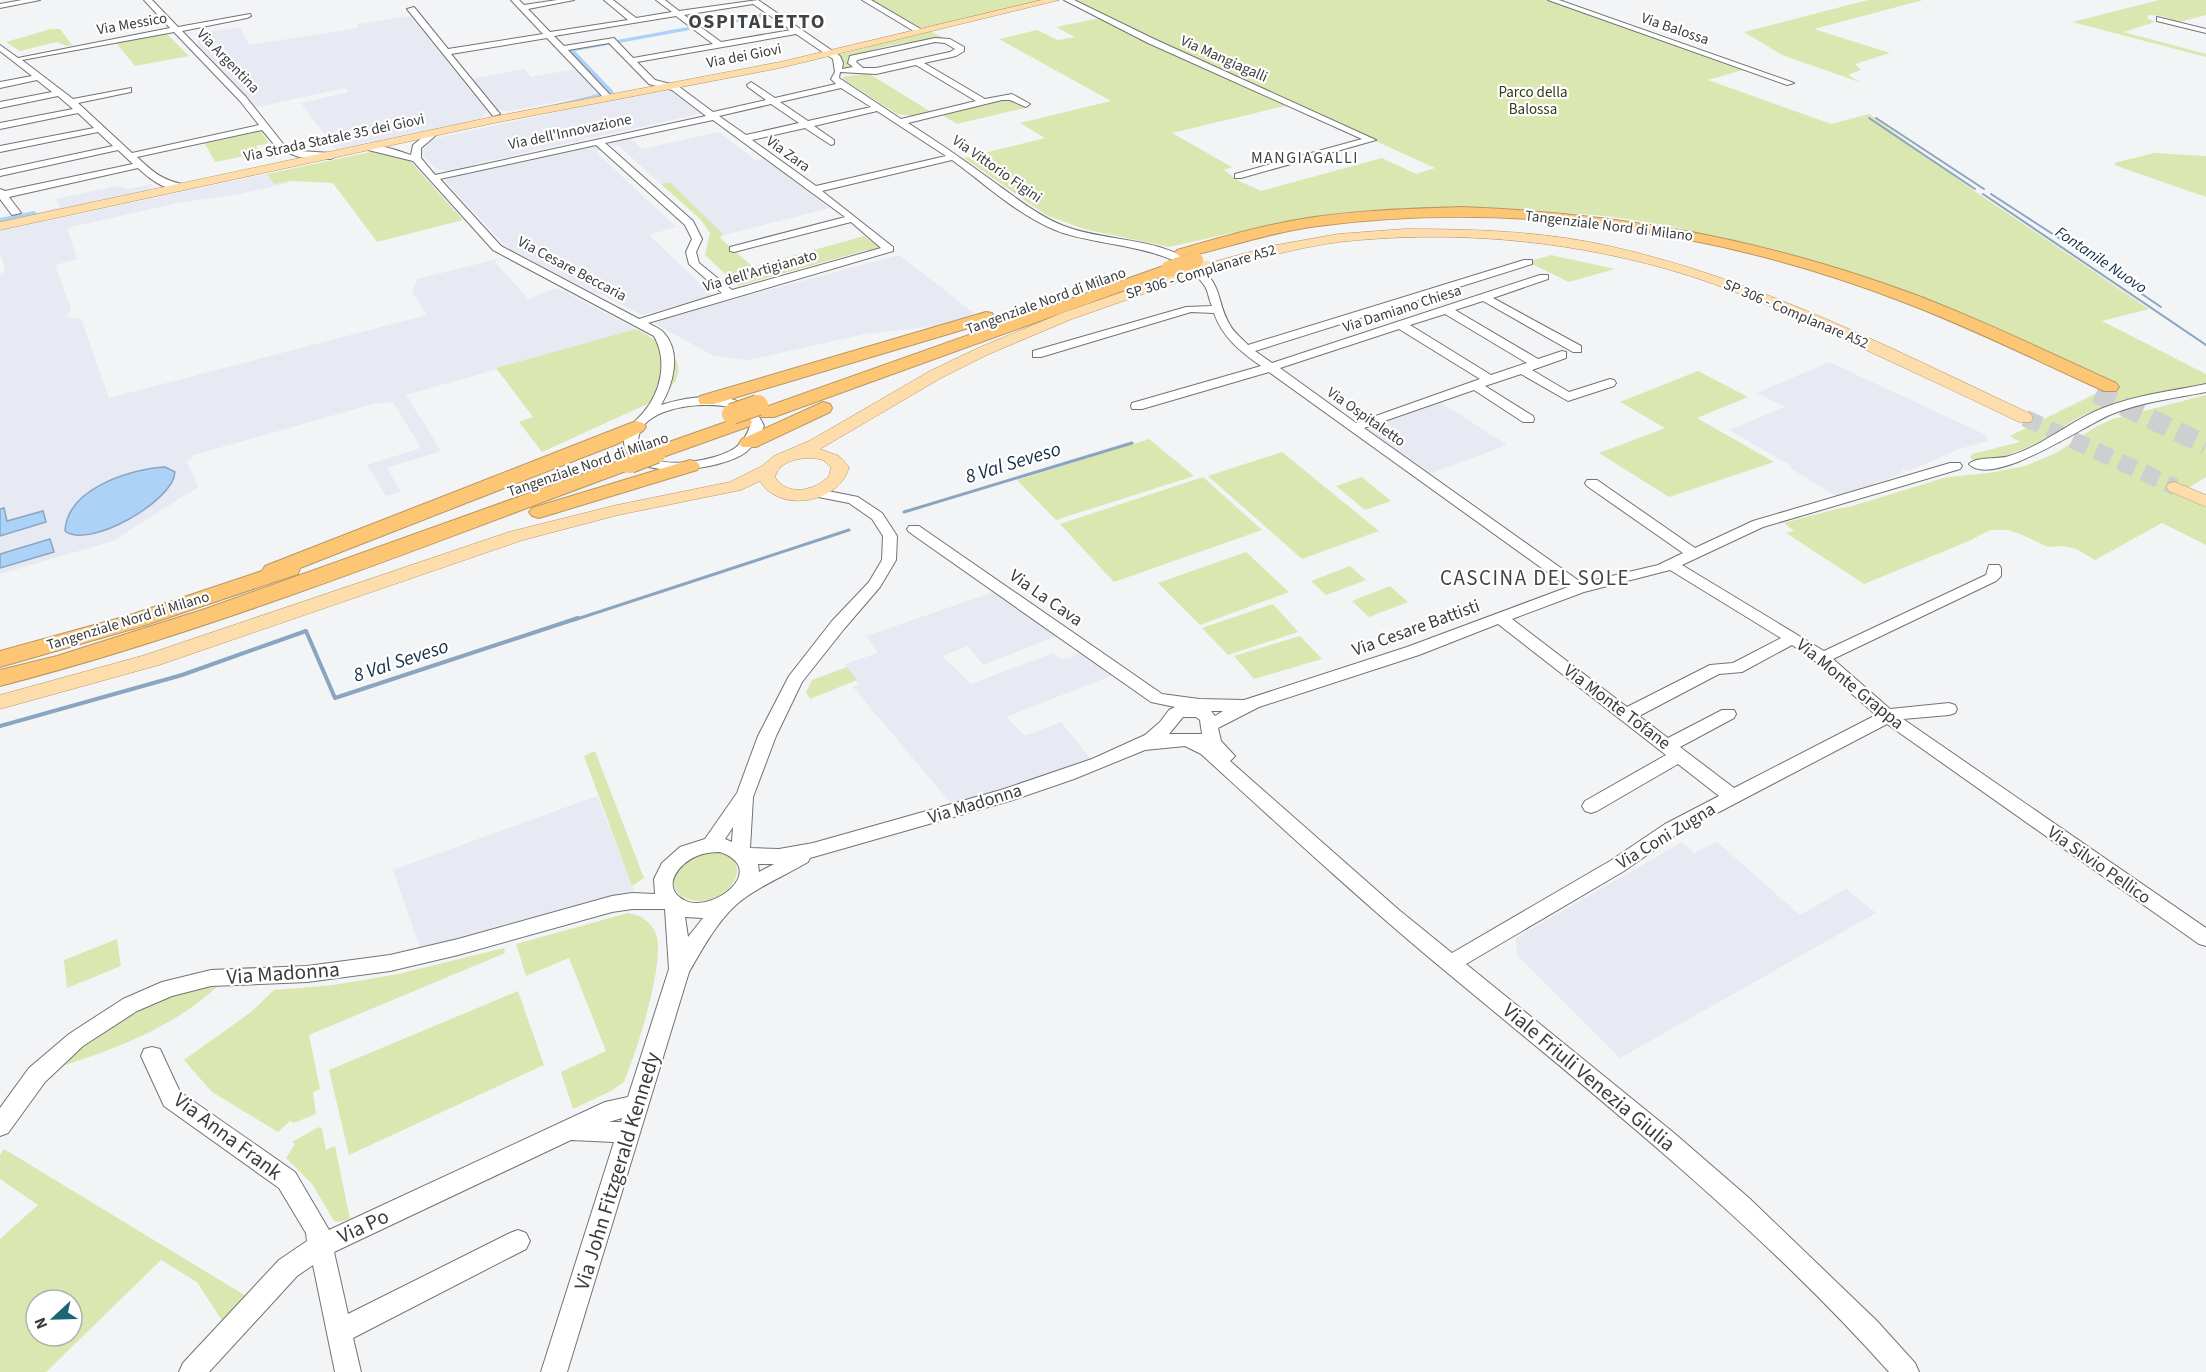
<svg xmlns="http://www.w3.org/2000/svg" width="2206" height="1372" viewBox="0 0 2206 1372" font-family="'Source Sans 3',sans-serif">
  <rect width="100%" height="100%" fill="#f3f4f6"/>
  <g fill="#e7e9f3">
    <path d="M410,16L488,112L480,119L336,149L301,103L349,92L345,88L257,107L200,49L195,34L240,27L249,45L358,28V24Z"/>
    <path d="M524,69L531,77L575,69L598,94L509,111L497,110L471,79Z"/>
    <path d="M672,90L703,113L475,164V166L455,171L438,170L422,155L423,148L432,139L581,107Z"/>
    <path d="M719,132L755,160L765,158L830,208L724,235L670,182L661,184L619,146L614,147L609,142L629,137L642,149Z"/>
    <path d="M589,146H597L601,150L596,152L674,225L676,227L649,235L713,296L642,315L603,295L587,290L511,252L445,181L457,175Z"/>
    <path d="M267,174L274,184L290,181L285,184L239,194L177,203L67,228L77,259L55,265L71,309L66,317L81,319L109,398L427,315L412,292L417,279L498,259L495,262L528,299L557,288L636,329L406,395L441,451L387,468L401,492L386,496L367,465L421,448L393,402L373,404L194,455L187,462L198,487L113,541L0,574V274L5,271L0,252V231Z"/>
    <path d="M152,184L151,188L146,191L39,217L38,212L60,207L56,199L117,186L128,189Z"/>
    <path d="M899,255L975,314L937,326L865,334L748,360L714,356L656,324L661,319Z"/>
    <path d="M1829,362L1986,435L1988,441L1959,449L1909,471L1904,469L1900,470L1903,473L1838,497L1790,468L1792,466L1729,430L1785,407L1757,393Z"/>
    <path d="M1437,400L1507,445L1424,476L1356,428Z"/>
    <path d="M997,591L1059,635L983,665L968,646L942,656L971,684L1053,653L1062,659L1070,658L1082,651L1116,674L1006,717L1025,736L1061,722L1092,761L954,807L853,687L859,684L845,664L878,653L866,636Z"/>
    <path d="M597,796L634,890L606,903L422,953L393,870Z"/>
    <path d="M1682,842L1694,853L1717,842L1800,915L1846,889L1876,913L1620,1058L1517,955L1516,938Z"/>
  </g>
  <g fill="#dae7b1" fill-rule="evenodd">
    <path d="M868,0H1043L918,29Z"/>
    <path d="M1075,0H1548L1743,70L1708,80L1831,124L1869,114L1976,192L2149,309L2102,321L2206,374V383C2164,392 2119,397 2080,417C2058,428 2039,445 2015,452C2001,457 1983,465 1970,458L1972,454L2020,442L2010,436L2117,383L1990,325L1891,285L1791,254L1666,225L1606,216L1529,210L1480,207L1391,209L1347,212L1276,223L1169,247L1084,229L1046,215L964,158L1045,138L1020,123L1111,101L999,39L1037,30L1058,40L1075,37L1056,27L1100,18L1289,105L1172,133L1232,167L1224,170L1239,181L1261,191L1382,158L1416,174L1435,168L1159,43Z"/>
    <path d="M1868,0H1923L1814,29L1890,53L1855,64L1861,70L1848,75L1862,83L1782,55L1744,32Z"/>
    <path d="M2159,0H2206V15L2179,22L2161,16L2149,15L2147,18L2155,22L2124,32L2206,54V57L2072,22Z"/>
    <path d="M51,29H60L72,45L67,46L57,42L20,51L6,42Z"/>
    <path d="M930,31L947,40C917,40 873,45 848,61L855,67L842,68L844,62L838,55Z"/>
    <path d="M167,34L189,56L135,66L116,43Z"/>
    <path d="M868,73L931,112L912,116L897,114L843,79V77Z"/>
    <path d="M1006,98L1029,107L957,124L940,114Z"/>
    <path d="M260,130L269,143L256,146L260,153L215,162L204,142Z"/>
    <path d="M375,151L409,160L463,220L377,242L333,183L290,181L274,184L267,174Z"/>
    <path d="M2154,153L2206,156V197L2117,166L2114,163Z"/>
    <path d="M670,182L724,235L719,237L753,267L864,236L882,249L871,252L867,250L738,286L705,255L710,233L701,220L661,184Z"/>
    <path d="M1551,255L1615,269L1569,282L1528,262Z"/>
    <path d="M636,329C672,348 701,370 654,401L542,452L519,422L533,417L496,368Z"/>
    <path d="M1698,371L1748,397L1697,418L1774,462L1669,497L1599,453L1665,428L1620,402Z"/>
    <path d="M2206,395V477L2178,495L2206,508V545L2162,523L2095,560L2076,549L2063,546L2048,547L2020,534L2008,530H1990L1969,541L1864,584L1786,533L1794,531L1784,523L1836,509L1849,507L1947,477L1989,473L2025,466L2056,453L2097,426L2113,419Z"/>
    <path d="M1149,439L1194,476L1056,520L1017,480Z"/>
    <path d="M1282,452L1379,531L1302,559L1208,476Z"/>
    <path d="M1203,477L1262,530L1114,582L1060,524Z"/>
    <path d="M1362,477L1391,501L1365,510L1336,486Z"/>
    <path d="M1246,552L1289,592L1200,625L1158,583Z"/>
    <path d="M1350,566L1366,580L1326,595L1311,581Z"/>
    <path d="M1390,586L1408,602L1369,617L1352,601Z"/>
    <path d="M1273,604L1298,632L1228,655L1202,628Z"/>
    <path d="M1300,636L1322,659L1254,679L1234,656Z"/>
    <path d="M847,667L857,680L810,699L806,692L812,680Z"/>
    <path d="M595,751L644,878L632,886L584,756Z"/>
    <path d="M709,852C765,854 727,912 688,899C665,892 673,866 691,857C696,855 703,853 709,852Z"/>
    <path d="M628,913C640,915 651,921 656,934C666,961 636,1054 624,1082L611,1091L573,1109L561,1072L606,1051L569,958L526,976L516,944Z"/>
    <path d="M117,939L121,966L67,988L64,960Z"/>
    <path d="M504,948L505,953L309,1035L320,1089L313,1092L316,1114L294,1123L290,1121L278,1132L212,1092L184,1060L251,1012L274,990L334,985L398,974Z"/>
    <path d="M220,984C174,1028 113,1050 53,1069L66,1056L153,1001Z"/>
    <path d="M518,991L544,1065L349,1155L329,1070Z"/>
    <path d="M319,1127L322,1129L326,1150L335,1146L350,1219L339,1222L334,1221L312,1184L286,1158L295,1144L292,1142Z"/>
    <path d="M4,1149L246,1296L223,1322L197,1282L161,1260L46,1372H0V1239L38,1205L0,1179V1155ZM36,1300H72V1336H36Z"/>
  </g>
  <g fill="#acd2f8" stroke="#8aa5c0" stroke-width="1.5">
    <path d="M165,467L175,472C174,501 88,550 65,531C67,488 131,469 165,467Z"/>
    <path d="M4,508L7,521L43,511L46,522L0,536V509Z"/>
    <path d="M50,539L54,552L0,568V554Z"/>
  </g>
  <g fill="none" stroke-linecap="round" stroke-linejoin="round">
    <g stroke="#8aa5c0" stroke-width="2">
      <path d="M749,18L763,14"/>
      <path d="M1869,118L1975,189"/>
      <path d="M1876,118L1984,189"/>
      <path d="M1983,194L2206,345"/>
      <path d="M1991,194L2082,253"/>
      <path d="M2095,262L2161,307"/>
    </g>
    <g stroke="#8aa5c0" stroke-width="3">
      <path d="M904,512L1132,443"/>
      <path d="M574,620L849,530"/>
    </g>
    <path stroke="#8aa5c0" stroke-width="4" d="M0,726L182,675L306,631L335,698L578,618"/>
    <g fill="#acd2f8" fill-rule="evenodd">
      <path d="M765,13L767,16L700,29L697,27Z"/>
      <path d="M688,27L690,30L575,51L614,92L610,96L543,110L539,108L606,92L568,51V49Z"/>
      <path d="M34,211L38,214L37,216L0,224V218Z"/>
    </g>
    <path stroke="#cecfd1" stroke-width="17" stroke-dasharray="17 9" stroke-linecap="butt" d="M2025,418L2175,487"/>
    <path stroke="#cecfd1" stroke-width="20" stroke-dasharray="20 10" stroke-linecap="butt" d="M2096,393L2206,445"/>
    <g stroke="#737375" stroke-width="2">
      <g id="minor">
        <path d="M22,0H40L0,8V4Z"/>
        <path d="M144,0H152L178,27L250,14L251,16L247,18L182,31L246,97L284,145L300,151L331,153L336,156L331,159L299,157L278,149L262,130L137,157C154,173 162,180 186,185V189C166,192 152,181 138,168L9,197L21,213L12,215L0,199V189L5,191L133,164L118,150L0,176V170L113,146L98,132L0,152V146L94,128L78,113L0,129V123L73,109L58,96L0,108V102L52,92L37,80L0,88V82L32,76L0,51V45L18,58L170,28ZM174,32L240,101L259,125L132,153L78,103L131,92V88L73,99L22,60Z"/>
        <path d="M511,0H519L524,5L557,0H574L528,9L550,32L628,20L604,0H613L636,18L672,12L656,0H665L679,11L758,0L840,56L843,63L842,69L853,67L848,63L850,56L935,38L950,39L964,47V51L956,56L924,63L985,99L1012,94L1030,104L1026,107L1010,100H1002L908,123C935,140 961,158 987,177C1011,194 1036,215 1064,226C1108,243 1164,236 1202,269C1223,288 1217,304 1230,325C1234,333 1243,339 1248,345L1524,260H1532V264L1255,351L1272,363L1540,275H1548V279L1493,298L1581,346V352H1573L1483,301L1455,310L1538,359L1562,351L1566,352V358L1532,370L1569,392L1610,379L1614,380L1616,383L1614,386L1568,401L1521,374L1485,386L1533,416L1534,419L1533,422H1523L1474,390L1364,428L1582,583L1658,565L1683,553L1587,486L1585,483L1587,480H1597L1695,548L1753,521L1950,463H1960L1962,466L1960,469L1763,527L1682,565L1824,651L1986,575L1989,565H1999L2001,568V576L1996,581L1833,659L1890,709L1949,703L1955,705L1957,709L1955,713L1949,715L1903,719L2206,928V946L2199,944L1887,724L1677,834L1624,871L1466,964L1674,1133L1749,1198L1877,1321L1915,1363L1919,1372H1889C1755,1222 1598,1098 1444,970C1361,901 1281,827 1201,754L1185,746L1145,750L1074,779L1013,800L810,858L808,862C788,874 764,884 746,897C721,914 704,946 689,972L567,1372H541L614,1142L571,1140L334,1252L348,1314L510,1233L518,1230L526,1233L530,1241L526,1249L353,1338L361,1372H335L313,1265L297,1276L209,1372H179L183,1363L279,1260L307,1241L306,1233L279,1188L164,1106L141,1056L144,1049L152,1047L160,1049L180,1092L295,1172L329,1230L605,1102L628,1097L669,969L665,909H632L612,912L458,955L390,971L307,982L211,986L172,996L137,1011L83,1046L45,1082L8,1133L0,1136V1108L29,1068L69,1034L123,999L162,982L211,970L307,966L390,955L458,939L612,896L632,893L655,894L654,879L662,863L680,847L705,839L737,793L758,736L789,676L832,621L869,582L882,560L883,536L872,519L849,503L808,495L806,492L808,489L813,488L858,497L882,513L897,536L896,560L880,587L844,629L802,682L776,736L753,797L750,848L779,849L813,843L1001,790L1092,759L1145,735L1160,722L1169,710L1175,707L1151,702L909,532L907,529L909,526H919L1162,694L1199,699L1244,700L1407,647L1568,587L1269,372L1142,409H1132L1131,406L1132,403L1261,366C1241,352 1222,337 1214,313L1191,312L1041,357H1033V351L1186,307L1212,306C1209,300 1208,290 1204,285C1176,243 1098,248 1055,230C1018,215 985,184 952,160L822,191L893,247V251L648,323C653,326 660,328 664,333C682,353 673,385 661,405C693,395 748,387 764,426C759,437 755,445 746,452C724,470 627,484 624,443C624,429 635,422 643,413C661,392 668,361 654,336L493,250L413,161L360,148C372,140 398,151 411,155L413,145L429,132H435V136L421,148V158L435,175L706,116L672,90L649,84L609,43L568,50L613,98L606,100L547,38L451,54L500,114L493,116L407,9L414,7L448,49L543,34ZM753,4L791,30L721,42L684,15ZM676,16L713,44L633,58L614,38L564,46L554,36ZM796,34L833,59L835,72L831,79L836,84L775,98L751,82L747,85L748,87L766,100L713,112L678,86L655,80L637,62ZM935,42L945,43L955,49L950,52L876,68H863L856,62L857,60ZM916,65L976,101L901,119L839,78L840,72L876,74ZM841,88L871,107L808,121L780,102ZM771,104L799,123L746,135L719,116ZM877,111L946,156L816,186L752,140L805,128L831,145L834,144V140L814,126ZM713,120L845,217L730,247V251L734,252L851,222L881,248L732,290L699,263L696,252L702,239L693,221L605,143ZM596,145L685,225L692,239L686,252L689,264L722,293L639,319L501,246L440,179ZM1445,314L1527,363L1491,375L1410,325ZM1399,329L1480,379L1356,423L1280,368ZM706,405C725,405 743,407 750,426C747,435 743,442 735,448C716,461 655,473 640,449C637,444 638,440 639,435C645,411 685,405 706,405ZM1670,570L1781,638L1733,663L1710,665L1627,707L1512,619L1584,592ZM1498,624L1666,755L1585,801L1582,806L1585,811L1591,813L1597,811L1678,764L1719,796L1665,824L1610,861L1452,953L1399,910L1230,761L1235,756L1221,741L1218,728L1259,707L1419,655ZM1792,645L1809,656L1876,715L1734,788L1680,747L1734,718L1736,714L1734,710H1722L1668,738L1639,716L1719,674L1742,672ZM1211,711H1223L1215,716ZM1183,717H1196L1200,720L1202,734H1169ZM733,827L732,842L725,839ZM720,852C771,870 710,915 684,900C660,887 679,863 697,856C704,853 712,852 720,852ZM758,864H774L759,872ZM685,917L703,918L688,937ZM622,1118L621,1122H609Z"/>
        <path d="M862,0H871L924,31L917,33Z"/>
        <path d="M1064,0H1074L1154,39L1376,140L1241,178H1235V174L1362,139L1148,43Z"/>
        <path d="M1548,0H1559L1794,83L1787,85Z"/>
        <path d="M2157,17L2206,29V33L2157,21Z"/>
        <path d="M2206,384V392C2175,398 2142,402 2112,414C2086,424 1993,489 1969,464C1977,456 1997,460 2009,456C2043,446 2070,421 2103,408C2136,395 2172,391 2206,384Z"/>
      </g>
    </g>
    <g stroke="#b99661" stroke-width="1">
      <g id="major">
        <path d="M1042,0H1059L780,68L494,123L0,230V222L492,117L780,62Z"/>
        <path d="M1405,229C1473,229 1542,231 1609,246C1758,279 1894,350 2031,414L2033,418L2031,422H2019C1963,395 1907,369 1851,343C1791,315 1731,287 1667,269C1560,239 1449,230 1339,242C1294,248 1251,261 1207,272L1200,268L1202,265L1271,246L1338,234Z"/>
        <path d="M1181,272L1186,273L1188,276L1186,279L1072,319L989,354L941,378L820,449L839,456L849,467C840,503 779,514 760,481L741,490L618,515L523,540L159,665L0,709V695L145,655L509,532L617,505L730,482L762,466L774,456L811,440L930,371L978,348L1062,313ZM814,458L823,460L831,467L829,476C815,491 787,497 775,477C780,460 799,458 814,458Z"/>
        <path d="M2175,482L2206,495V507L2169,491L2166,487L2169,483Z"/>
      </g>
    </g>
    <g stroke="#b99661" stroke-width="2">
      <g id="highway">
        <path d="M1462,207C1623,213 1765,239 1916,295C1984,321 2050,353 2116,383L2119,387L2116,391H2104C2038,361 1974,329 1906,303C1720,231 1517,200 1318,226C1272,232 1228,247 1183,258L1175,253L1177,250C1219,238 1260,226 1302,219C1355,210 1408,209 1462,207Z"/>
        <path d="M1169,264L1175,266L1177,269L1175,272L774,417H760L758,413L760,409Z"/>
        <path d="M986,312L992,313L994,317L992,321L714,404H700L698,400L700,396Z"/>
        <path d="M823,402L830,404L832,408L830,412L756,447H742L739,443L742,439Z"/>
        <path d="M743,416L750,418L752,422L750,426L663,457H649L646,453L649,449Z"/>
        <path d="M636,421L643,423L646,427L643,431L617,444L300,568L298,574L143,626L0,667V651L127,616L262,571L265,566Z"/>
        <path d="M630,457L637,459L640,463L637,467C428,544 216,630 0,686V670L57,656L205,609Z"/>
        <path d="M690,460L697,462L700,466L697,470L539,518L532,516L529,512L532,508Z"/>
      </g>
    </g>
    <use href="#minor" fill="#fff" fill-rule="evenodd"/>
    <use href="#major" fill="#fdddac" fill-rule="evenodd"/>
    <use href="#highway" fill="#fcc674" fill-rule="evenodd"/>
    <g stroke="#b99661" stroke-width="14" stroke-linecap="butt">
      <path id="major-bridge" d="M1181,276L1207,268"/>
    </g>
    <g stroke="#b99661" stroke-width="16" stroke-linecap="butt">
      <path id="highway-bridge-far1" d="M1169,269L1195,260"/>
    </g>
    <g stroke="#b99661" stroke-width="22" stroke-linecap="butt">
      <g id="highway-bridge">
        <path d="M732,414L758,405"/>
        <path d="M630,463L656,453"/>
      </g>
    </g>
    <use href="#major-bridge" stroke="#fdddac" stroke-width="14"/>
    <use href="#highway-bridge-far1" stroke="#fcc674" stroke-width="16"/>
    <use href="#highway-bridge" stroke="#fcc674" stroke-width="20"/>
  </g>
  <g text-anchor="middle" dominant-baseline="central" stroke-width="4.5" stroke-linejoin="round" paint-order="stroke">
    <g font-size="15" fill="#3c3c3d" stroke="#fff">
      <text transform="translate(132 24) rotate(-10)">Via Messico</text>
      <text transform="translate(1675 29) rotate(19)">Via Balossa</text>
      <text transform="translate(744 56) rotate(-11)">Via dei Giovi</text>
      <text transform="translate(1224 59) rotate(24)">Via Mangiagalli</text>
      <text transform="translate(228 61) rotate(46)">Via Argentina</text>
      <text transform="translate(570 132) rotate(-12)">Via dell'Innovazione</text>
      <text transform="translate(334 138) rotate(-12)">Via Strada Statale 35 dei Giovi</text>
      <text transform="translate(788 154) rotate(36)">Via Zara</text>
      <text transform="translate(997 169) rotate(35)">Via Vittorio Figini</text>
      <text transform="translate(1609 226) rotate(7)">Tangenziale Nord di Milano</text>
      <text transform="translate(572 269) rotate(28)">Via Cesare Beccaria</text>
      <text transform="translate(760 271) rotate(-16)">Via dell'Artigianato</text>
      <text transform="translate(1201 272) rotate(-17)">SP 306 - Complanare A52</text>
      <text transform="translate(1046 301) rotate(-20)">Tangenziale Nord di Milano</text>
      <text transform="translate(1402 309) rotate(-18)">Via Damiano Chiesa</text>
      <text transform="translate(1796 314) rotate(23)">SP 306 - Complanare A52</text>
      <text transform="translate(1366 417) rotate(35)">Via Ospitaletto</text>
      <text transform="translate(588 465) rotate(-19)">Tangenziale Nord di Milano</text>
      <text transform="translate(128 621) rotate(-17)">Tangenziale Nord di Milano</text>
    </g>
    <g font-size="15" fill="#323915" stroke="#fff">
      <text x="1533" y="92">Parco della<tspan x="1533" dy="17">Balossa</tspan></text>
    </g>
    <g font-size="16" letter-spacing="1.5" fill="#424345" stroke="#fff">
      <text x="1305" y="158">MANGIAGALLI</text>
    </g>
    <g font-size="16" font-style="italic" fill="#143049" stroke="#fff">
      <text transform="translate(2101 260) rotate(34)">Fontanile Nuovo</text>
    </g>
    <g font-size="18" fill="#3c3c3d" stroke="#fff">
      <text transform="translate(1046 598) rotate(35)">Via La Cava</text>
      <text transform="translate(1416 628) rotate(-20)">Via Cesare Battisti</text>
      <text transform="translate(1850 684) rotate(39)">Via Monte Grappa</text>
      <text transform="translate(1617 707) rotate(37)">Via Monte Tofane</text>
      <text transform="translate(975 804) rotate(-17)">Via Madonna</text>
      <text transform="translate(1666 836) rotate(-31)">Via Coni Zugna</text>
      <text transform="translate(2099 865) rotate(35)">Via Silvio Pellico</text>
    </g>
    <g font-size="20" font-weight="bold" letter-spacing="1.5" fill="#424345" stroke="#fff">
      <text x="757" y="22">OSPITALETTO</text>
    </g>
    <g font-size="20" font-style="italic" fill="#143049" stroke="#fff">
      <text transform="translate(1013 463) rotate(-17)">8 Val Seveso</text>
      <text transform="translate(401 661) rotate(-18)">8 Val Seveso</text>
    </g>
    <g font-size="21" letter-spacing="1.5" fill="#424345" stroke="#fff">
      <text x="1535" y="578">CASCINA DEL SOLE</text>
    </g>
    <g font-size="21" fill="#3c3c3d" stroke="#fff">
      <text transform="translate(283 973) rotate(-4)">Via Madonna</text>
      <text transform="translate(1589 1077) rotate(40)">Viale Friuli Venezia Giulia</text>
      <text transform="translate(228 1136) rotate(37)">Via Anna Frank</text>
      <text transform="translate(617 1171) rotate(-73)">Via John Fitzgerald Kennedy</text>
      <text transform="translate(363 1226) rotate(-25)">Via Po</text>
    </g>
  </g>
  <g transform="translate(54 1318) rotate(248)"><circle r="28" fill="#ffffff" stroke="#b1b1b1" stroke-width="1.5"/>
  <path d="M0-4.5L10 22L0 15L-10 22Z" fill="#1c6572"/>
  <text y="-9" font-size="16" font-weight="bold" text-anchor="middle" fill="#3c3c3d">N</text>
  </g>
</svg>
